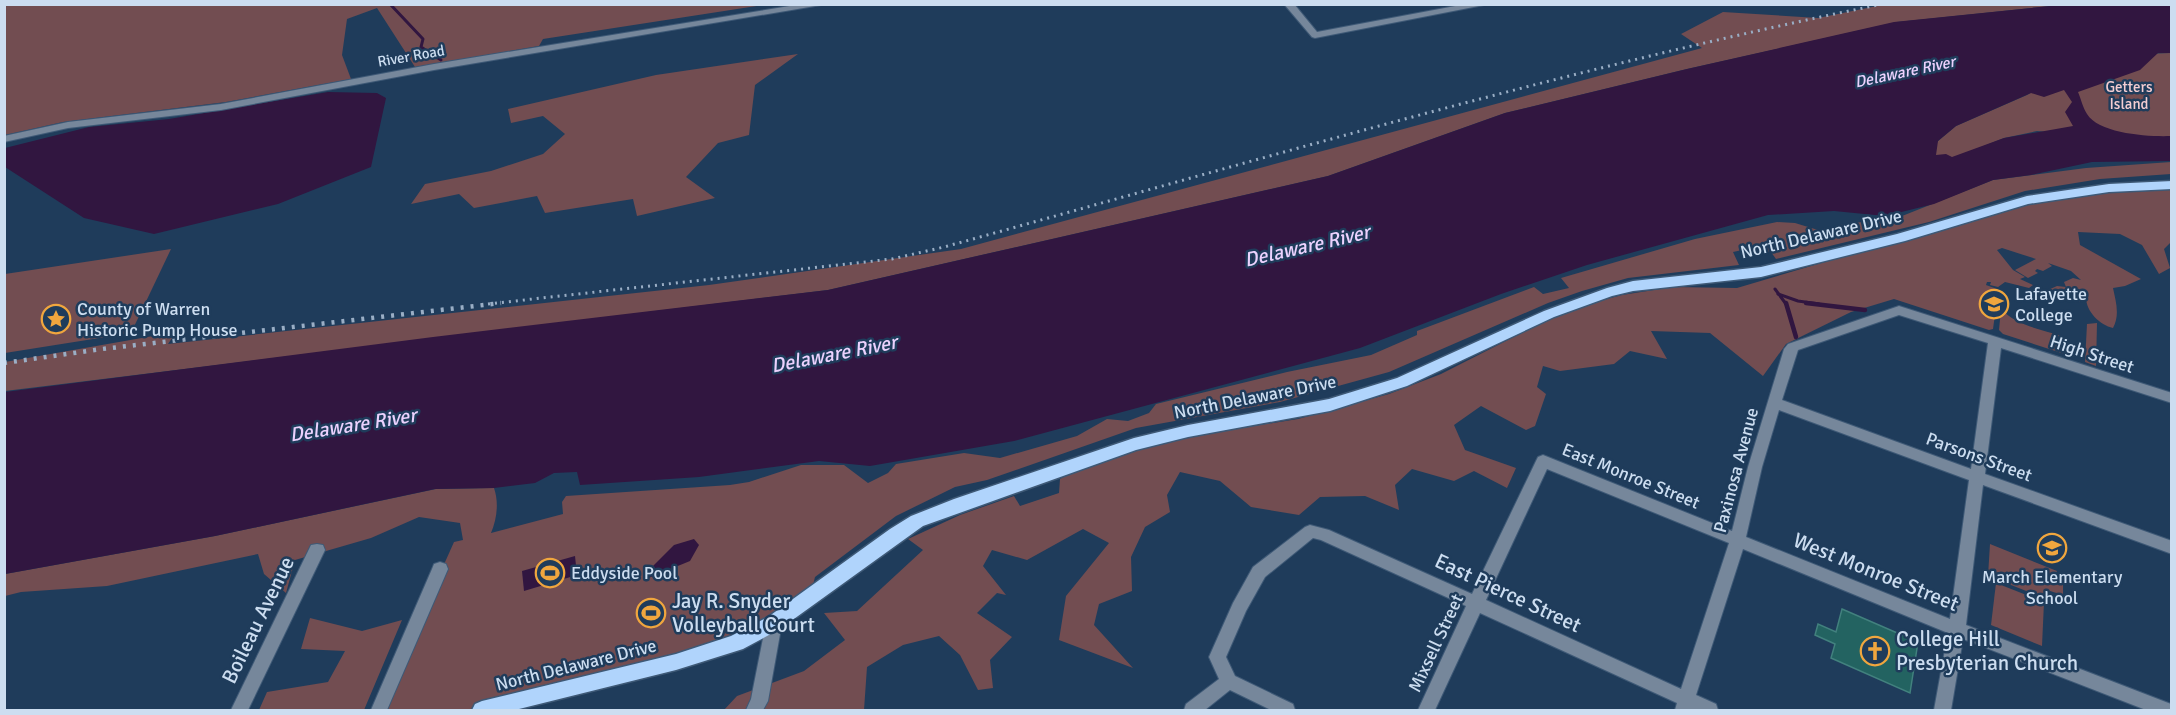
<svg xmlns="http://www.w3.org/2000/svg" width="2176" height="715" viewBox="0 0 2176 715" font-family="Signika,sans-serif">
  <rect width="100%" height="100%" fill="#1f3c5b"/>
  <g fill="#724d51">
    <path d="M4,5L5,4L763,5L543,39L539,46L415,67L377,8L347,19L342,55L351,79L226,102L63,122L5,135Z"/>
    <path d="M1882,5H2060L1897,22L1687,69L1505,113L1328,176L828,290L5,391V362L176,332L168,344L709,285L961,249L1702,48L1681,34L1723,12L1818,18Z"/>
    <path d="M2171,53V142L2037,131L2004,138L1921,171L1938,141L1956,126L2027,95L2095,56Z"/>
    <path d="M798,54L755,85L749,135L718,143L686,177L715,198L637,216L633,199L545,213L537,196L474,208L459,194L411,204L425,184L491,171L543,154L565,134L543,116L511,123L508,109L656,75Z"/>
    <path d="M2171,162V174L2100,179L2025,191L1929,222L1776,259L1771,252L1747,249L1733,252L1739,265L1628,278L1582,291L1548,303L1389,372L1280,402L1136,428L987,480L955,487L896,516L815,577L810,597L774,623L560,692L482,710H379L454,542L463,540L460,523L419,517L371,538L295,560L286,593L264,574L258,554L107,586L21,592L5,596V574L215,536L436,489L494,488C499,502 497,519 491,533L563,514L562,502L566,496L730,485L749,482L801,465H844L868,483L888,473L896,464L964,453L1000,458L1077,436L1107,419L1128,421L1149,413L1156,404L1287,372L1371,355L1417,335V331L1534,287L1543,294L1569,288L1561,278L1695,239L1777,222L1795,223L1818,230L1845,224L1897,218L1993,180L2086,168Z"/>
    <path d="M2171,189V242L2164,249L2170,268L2159,274L2142,245L2120,234L2078,232L2080,245L2141,279L2125,286L2113,288C2116,302 2120,315 2113,328C2100,325 2086,312 2086,297L2080,299L2081,302L2070,298L2064,293L2048,290L2057,286L2066,287L2064,282L2073,278L2081,280L2071,271L2048,263L2052,266L2043,271L2037,269L2035,271L2038,273L2028,278L2015,270L2036,259L2002,248L1997,250L2013,270L2025,277L2020,279L2033,285L2029,288L2005,282L1998,287L1990,285L1991,282H1987L1986,285L1997,289V294L1993,296L1997,300L1993,329L1989,330L1894,299L1851,312L1786,344L1763,376L1710,333L1651,331L1667,359L1630,351L1614,364L1560,371L1543,366L1537,387L1546,394L1535,426L1526,430L1481,406L1454,425L1465,450L1516,468L1507,488L1474,471L1454,481L1412,469L1395,485L1399,510L1365,496L1320,497L1299,515L1251,507L1220,481L1180,472L1167,495L1170,512L1145,527L1131,557L1132,591L1099,604L1094,625L1133,668L1059,640L1066,596L1109,543L1083,529L1027,560L992,550L983,566L1006,595L997,593L977,613L1012,637L990,660L993,688L978,690L960,655L939,636L903,645L867,667L864,710H724L737,696L804,671L845,640L824,613L857,611L923,550L908,539L960,515L1014,496L1020,506L1059,493L1060,479L1085,465L1177,438L1298,419L1389,394L1441,374L1569,309L1622,295L1673,287L1737,288L1997,211L2044,200L2088,194Z"/>
    <path d="M171,249L131,333L5,353V274Z"/>
    <path d="M2001,309C2017,326 2040,329 2062,336L2061,348L2074,353V357L2003,334L1999,330Z"/>
    <path d="M2097,323L2096,366L2085,362L2087,324Z"/>
    <path d="M1990,544L2057,571L2055,575L2063,580V595L2050,591L2042,595L2034,594L1988,576Z"/>
    <path d="M1996,583L2044,602L2042,646L1991,625Z"/>
    <path d="M310,618L362,631L402,620L364,710H259L267,692L328,682L345,651L301,649Z"/>
  </g>
  <g fill="#311640" fill-rule="evenodd">
    <path d="M2060,5H2171V53H2158L2140,70L2078,92C2081,99 2083,108 2087,114C2099,134 2150,137 2171,136V161L2092,162L2031,175L1993,180L1934,204L1885,216L1834,211L1768,215L1587,265L1501,294L1360,348L1014,441L870,466L819,461L699,477L580,485L577,472L554,473L535,483L494,488L435,489L215,536L5,574V392L433,337L828,290L1328,176L1505,113L1687,69L1894,22ZM2064,90L2072,102L2065,112L2073,126L2004,138L1952,157L1946,154L1936,155L1938,141L1956,126L2031,93L2044,97Z"/>
    <path d="M328,92L377,93L386,98L371,167L278,204L154,234L84,218L5,167V148L89,127L169,119Z"/>
    <path d="M694,539L699,545L690,561L646,579L644,575L674,545Z"/>
    <path d="M575,556L577,575L524,591L522,571Z"/>
  </g>
  <g fill="none" stroke-linecap="round" stroke-linejoin="round">
    <g stroke="#311640" stroke-width="3">
      <path d="M390,4L423,39L421,47L441,60"/>
      <path d="M1775,289L1786,304"/>
      <path d="M1778,294L1798,301L1819,304"/>
    </g>
    <g stroke="#311640" stroke-width="4.5">
      <path d="M1786,303L1796,337"/>
      <path d="M1806,303L1865,310"/>
    </g>
  </g>
  <path fill="#236361" stroke="#42817e" stroke-width="1.5" d="M1842,609L1918,642L1910,693L1831,658L1835,644L1815,635L1818,624L1836,632Z"/>
  <g fill="none" stroke-linecap="round" stroke-linejoin="round">
    <g stroke="#3e5976" stroke-width="2">
      <g id="minor">
        <path d="M802,4H827L434,70L221,110L68,128L4,142V136L68,122L221,104L434,64Z"/>
        <path d="M1284,4H1294L1317,32L1466,4H1489L1315,38L1312,37Z"/>
        <path d="M1899,306L2172,393V403L2001,348L1985,474L2172,541V554L1983,485L1966,625L2171,704L2172,710H2146L1963,639L1951,710H1934L1948,633L1743,549L1696,695L1716,704L1718,710H1675L1677,703L1480,613L1435,710H1418L1466,606L1321,540L1313,538L1265,577L1246,611L1226,657L1235,676L1293,704L1295,710H1271L1230,690L1205,710H1184L1186,704L1219,679L1209,657L1233,603L1253,567L1305,527L1310,525L1329,530L1472,594L1536,461L1538,457L1543,455L1732,531L1748,467L1784,349L1788,344ZM1899,315L1988,343L1971,469L1782,400L1798,350ZM1779,410L1969,480L1950,619L1746,537L1762,467ZM1547,469L1729,543L1681,689L1486,600Z"/>
        <path d="M317,544L323,545L325,550L248,710H231L311,545Z"/>
        <path d="M440,562L446,564L448,569L387,710H371L432,569L434,564Z"/>
        <path d="M774,616L780,618L782,623L768,701L763,710H746L751,699L766,623L768,618Z"/>
      </g>
    </g>
    <g stroke="#3e5976" stroke-width="3">
      <path id="major" d="M2172,181V189L2109,192L2028,204L1905,241L1761,277L1633,291L1612,296L1554,317L1407,386L1330,411L1188,437L1136,450L923,526L780,629L743,649L676,670L515,710H472L475,704L482,701L676,654L731,636L768,617L890,529L911,516L954,499L1134,438L1188,425L1329,399L1397,378L1544,311L1607,288L1633,281L1761,267L1897,234L2027,196L2109,184Z"/>
    </g>
    <use href="#minor" fill="#76879b" fill-rule="evenodd"/>
    <use href="#major" fill="#b0d4fc" fill-rule="evenodd"/>
    <path stroke="#9aaec5" stroke-width="3" stroke-dasharray="2 5" stroke-linecap="butt" d="M488,304L892,259L944,247C1255,161 1566,68 1883,4"/>
    <path stroke="#9aaec5" stroke-width="4.5" stroke-dasharray="3 7" stroke-linecap="butt" d="M4,363L102,349L501,303"/>
  </g>
  <defs>
    <g id="university-ring" transform="scale(1.5)"><circle r="9.5" fill="#1f3c5b" stroke="#f0a63e" stroke-width="1.5"/><path d="M0-5L7-2L0 1L-7-2ZM-4 1L0 2.5L4 1V4Q0 6-4 4Z" fill="#f0a63e"/></g>
    <g id="sight-ring" transform="scale(1.5)"><circle r="9.5" fill="#1f3c5b" stroke="#f0a63e" stroke-width="1.5"/><path d="M0-6L1.8-2.2L6-1.7L2.9 1.2L3.7 5.4L0 3.3L-3.7 5.4L-2.9 1.2L-6-1.7L-1.8-2.2Z" fill="#f0a63e"/></g>
    <g id="school-ring" transform="scale(1.5)"><circle r="9.5" fill="#1f3c5b" stroke="#f0a63e" stroke-width="1.5"/><path d="M0-5L7-2L0 1L-7-2ZM-4 1L0 2.5L4 1V4Q0 6-4 4Z" fill="#f0a63e"/></g>
    <g id="stadium-ring" transform="scale(1.5)"><circle r="9.5" fill="#1f3c5b" stroke="#f0a63e" stroke-width="1.5"/><path d="M0-5a6.5 5 0 1 0 0 10a6.5 5 0 1 0 0-10ZM-3.5-1.8h7v3.6h-7Z" fill="#f0a63e"/></g>
    <g id="church-ring" transform="scale(1.5)"><circle r="9.5" fill="#1f3c5b" stroke="#f0a63e" stroke-width="1.5"/><path d="M-1.2-6h2.4v3.5h3.3v2.4h-3.3V6h-2.4V-.1h-3.3v-2.4h3.3Z" fill="#f0a63e"/></g>
  </defs>
  <g fill-rule="evenodd">
    <use href="#university-ring" x="1994" y="304"/>
    <use href="#sight-ring" x="56" y="319"/>
    <use href="#school-ring" x="2052" y="548"/>
    <use href="#stadium-ring" x="550" y="573"/>
    <use href="#stadium-ring" x="651" y="613"/>
    <use href="#church-ring" x="1875" y="651"/>
  </g>
  <g text-anchor="middle" dominant-baseline="central" stroke-width="5" stroke-linejoin="round" paint-order="stroke">
    <g font-size="15" fill="#ccddf0" stroke="#1f3c5b">
      <text transform="translate(411 56) rotate(-10)">River Road</text>
    </g>
    <g font-size="15" fill="#f5ced2" stroke="#1f3c5b">
      <text x="2129" y="87">Getters<tspan x="2129" dy="17">Island</tspan></text>
    </g>
    <g font-size="16" font-style="italic" fill="#ecd2fe" stroke="#1f3c5b">
      <text transform="translate(1905 72) rotate(-12)">Delaware River</text>
    </g>
    <g font-size="18" fill="#ccddf0" stroke="#1f3c5b">
      <text transform="translate(1821 234) rotate(-13)">North Delaware Drive</text>
      <text transform="translate(2092 354) rotate(18)">High Street</text>
      <text transform="translate(1255 397) rotate(-11)">North Delaware Drive</text>
      <text transform="translate(1979 457) rotate(20)">Parsons Street</text>
      <text transform="translate(1736 470) rotate(-75)">Paxinosa Avenue</text>
      <text transform="translate(1631 476) rotate(22)">East Monroe Street</text>
      <text transform="translate(1436 643) rotate(-65)">Mixsell Street</text>
      <text transform="translate(576 665) rotate(-14)">North Delaware Drive</text>
    </g>
    <g font-size="18" fill="#ccddf0" stroke="#1f3c5b" text-anchor="start">
      <text x="2015" y="294">Lafayette<tspan x="2015" dy="21">College</tspan></text>
      <text x="77" y="309">County of Warren<tspan x="77" dy="21">Historic Pump House</tspan></text>
      <text x="571" y="573">Eddyside Pool</text>
      <text x="2052" y="577" text-anchor="middle">March Elementary<tspan x="2052" dy="21">School</tspan></text>
    </g>
    <g font-size="20" font-style="italic" fill="#ecd2fe" stroke="#1f3c5b">
      <text transform="translate(1307 246) rotate(-13)">Delaware River</text>
      <text transform="translate(834 354) rotate(-11)">Delaware River</text>
      <text transform="translate(353 425) rotate(-9)">Delaware River</text>
    </g>
    <g font-size="21" fill="#ccddf0" stroke="#1f3c5b">
      <text transform="translate(1876 572) rotate(22)">West Monroe Street</text>
      <text transform="translate(1508 593) rotate(25)">East Pierce Street</text>
      <text transform="translate(258 620) rotate(-64)">Boileau Avenue</text>
    </g>
    <g font-size="21" fill="#ccddf0" stroke="#1f3c5b" text-anchor="start">
      <text x="672" y="601">Jay R. Snyder<tspan x="672" dy="24">Volleyball Court</tspan></text>
      <text x="1896" y="639">College Hill<tspan x="1896" dy="24">Presbyterian Church</tspan></text>
    </g>
  </g>
  <rect width="2176" height="715" fill="none" stroke="#ccddf0" stroke-width="12"/>
</svg>
